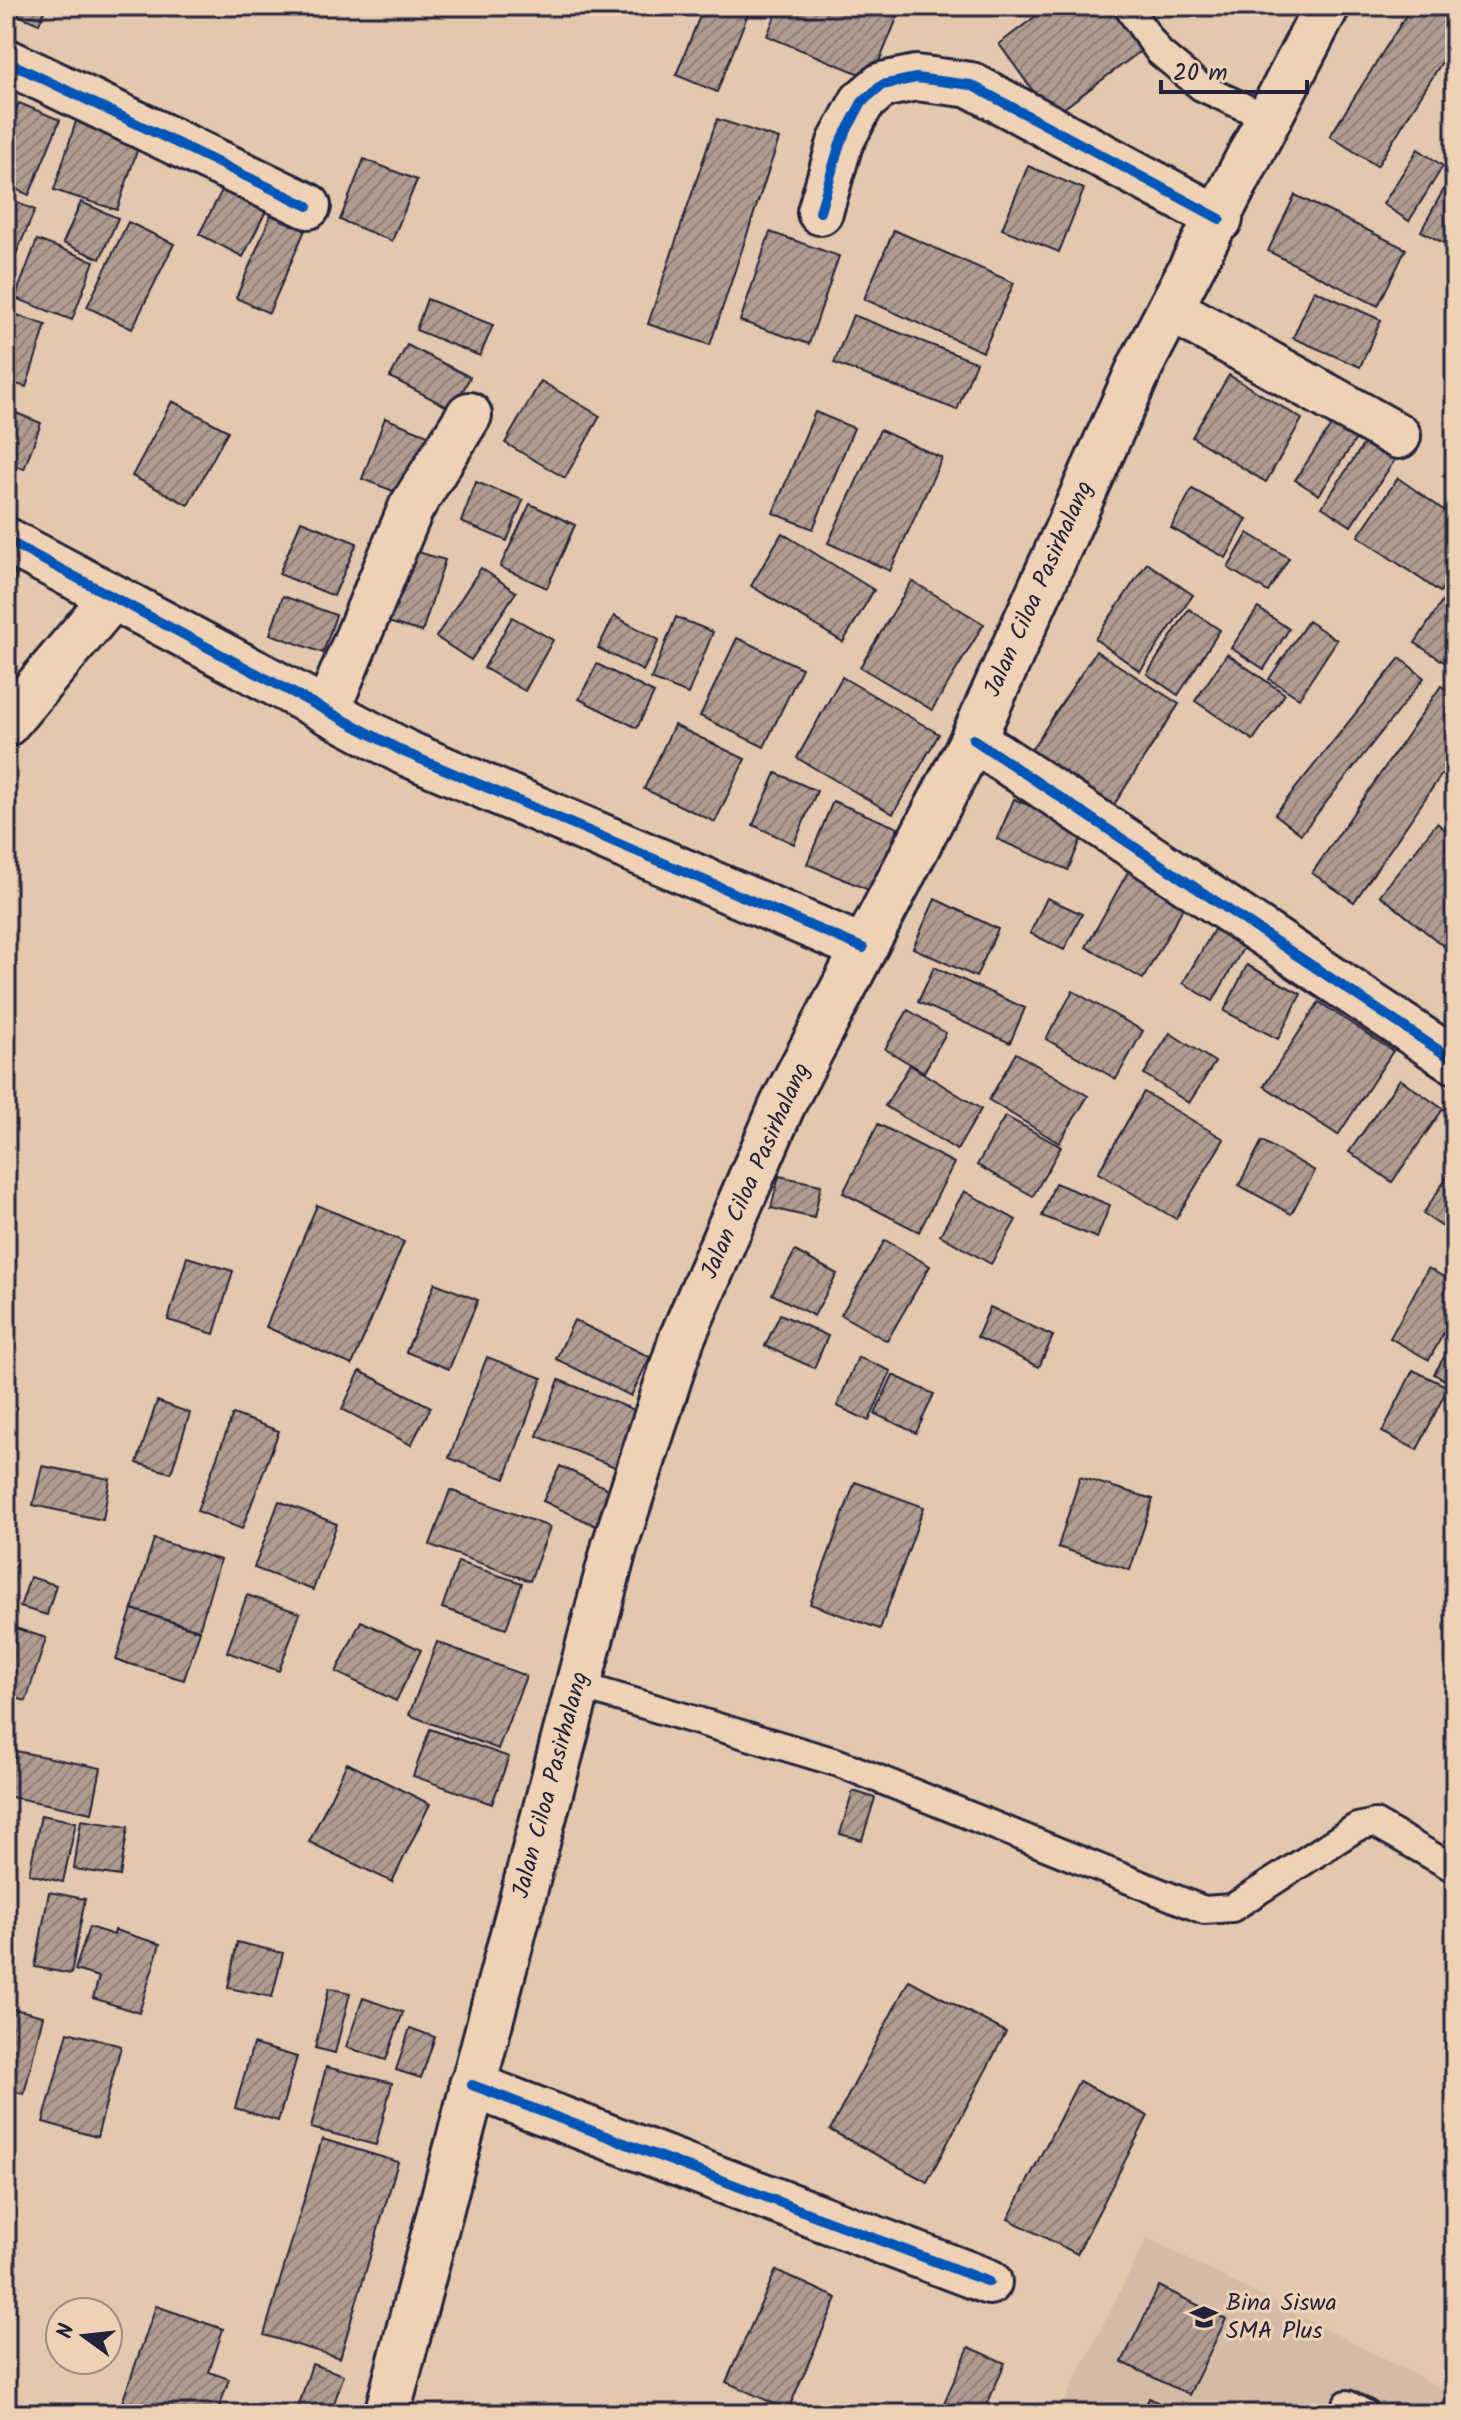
<svg xmlns="http://www.w3.org/2000/svg" width="1461" height="2420" viewBox="0 0 1461 2420" font-family="Kalam,sans-serif">
  <defs>
    <pattern id="building-hatch" width="6" height="6" patternUnits="userSpaceOnUse" patternTransform="scale(2)"><rect width="6" height="6" fill="#b09c90"/><path d="M-1 1l2-2M0 6l6-6M5 7l2-2" fill="none" stroke="#8f7f77"/></pattern>
  </defs>
  <rect width="100%" height="100%" fill="#e3c8ae"/>
  <filter id="ink" filterUnits="userSpaceOnUse"><feTurbulence type="fractalNoise" baseFrequency=".0125" numOctaves="2"/><feDisplacementMap in="SourceGraphic" scale="16" xChannelSelector="R" yChannelSelector="G"/><feConvolveMatrix kernelMatrix="1 2 1 2 8 2 1 2 1" color-interpolation-filters="sRGB"/></filter>
  <g filter="url(#ink)">
    <path fill="#d4bba5" d="M1147,2238L1455,2395V2414H1058Z"/>
    <g fill="url(#building-hatch)" stroke="#22223b" stroke-width="2">
      <path d="M6,6H46L39,24L6,10Z"/>
      <path d="M704,6H751L717,92L676,75Z"/>
      <path d="M779,6H902L872,79L767,36Z"/>
      <path d="M1049,6H1110L1142,50L1052,117L999,44Z"/>
      <path d="M1412,6H1455V41L1377,166L1330,136Z"/>
      <path d="M19,103L60,120L29,195L6,185V132Z"/>
      <path d="M78,115L142,136L117,210L54,190Z"/>
      <path d="M717,119L779,139L710,345L648,324Z"/>
      <path d="M1418,149L1443,166L1409,221L1383,204Z"/>
      <path d="M364,159L417,180L392,241L340,220Z"/>
      <path d="M1028,166L1084,189L1059,252L1002,229Z"/>
      <path d="M1453,172L1455,173V249L1421,231Z"/>
      <path d="M228,179L271,201L243,257L199,234Z"/>
      <path d="M1295,195L1406,249L1378,306L1268,251Z"/>
      <path d="M6,198L35,210L6,277Z"/>
      <path d="M81,202L118,218L100,259L63,243Z"/>
      <path d="M271,215L305,230L269,313L236,298Z"/>
      <path d="M128,222L174,244L132,329L87,307Z"/>
      <path d="M894,230L1014,283L983,352L864,299Z"/>
      <path d="M770,232L839,256L809,344L740,321Z"/>
      <path d="M37,240L94,261L72,320L15,298Z"/>
      <path d="M1314,290L1381,320L1360,367L1293,338Z"/>
      <path d="M427,299L493,325L480,356L416,330Z"/>
      <path d="M6,311L46,325L26,387L6,381Z"/>
      <path d="M853,315L976,362L957,410L834,363Z"/>
      <path d="M407,345L470,377L453,410L390,377Z"/>
      <path d="M1229,375L1302,419L1266,482L1192,437Z"/>
      <path d="M541,381L600,416L565,478L505,443Z"/>
      <path d="M172,401L228,431L188,505L132,476Z"/>
      <path d="M6,409L41,423L24,469L6,462Z"/>
      <path d="M815,412L854,428L813,529L773,513Z"/>
      <path d="M1338,415L1362,430L1319,495L1295,480Z"/>
      <path d="M385,418L428,435L406,496L362,479Z"/>
      <path d="M880,430L942,458L890,571L828,543Z"/>
      <path d="M1373,430L1402,449L1351,526L1322,507Z"/>
      <path d="M1455,460V484L1443,476Z"/>
      <path d="M1398,478L1455,518V571L1440,592L1358,536Z"/>
      <path d="M476,482L523,500L507,541L461,522Z"/>
      <path d="M1192,489L1247,519L1226,558L1171,528Z"/>
      <path d="M530,504L575,525L547,588L500,567Z"/>
      <path d="M301,521L357,543L334,596L279,574Z"/>
      <path d="M782,533L874,590L843,642L751,586Z"/>
      <path d="M1248,533L1289,558L1268,592L1228,568Z"/>
      <path d="M404,548L445,560L422,632L381,620Z"/>
      <path d="M1147,563L1193,595L1140,671L1095,639Z"/>
      <path d="M481,568L516,592L471,660L436,637Z"/>
      <path d="M6,570L17,575L6,598Z"/>
      <path d="M912,581L984,624L932,710L860,667Z"/>
      <path d="M1455,582V648L1446,663L1415,643Z"/>
      <path d="M283,596L336,615L323,653L270,634Z"/>
      <path d="M1258,608L1289,629L1264,669L1231,648Z"/>
      <path d="M1189,609L1220,630L1178,695L1147,674Z"/>
      <path d="M614,616L659,640L643,671L598,648Z"/>
      <path d="M512,617L553,640L525,691L484,668Z"/>
      <path d="M676,617L713,632L688,694L651,679Z"/>
      <path d="M1308,621L1337,640L1299,698L1269,679Z"/>
      <path d="M737,638L802,668L764,747L700,716Z"/>
      <path d="M1096,651L1179,704L1113,806L1030,752Z"/>
      <path d="M1227,654L1285,694L1253,740L1195,701Z"/>
      <path d="M1400,658L1424,678L1301,834L1275,814Z"/>
      <path d="M597,664L654,693L637,728L579,699Z"/>
      <path d="M842,677L939,734L893,814L797,758Z"/>
      <path d="M1441,686L1455,696V755L1354,902L1312,873Z"/>
      <path d="M674,725L745,759L715,822L644,789Z"/>
      <path d="M776,773L817,791L794,844L753,825Z"/>
      <path d="M1014,799L1085,830L1068,870L997,839Z"/>
      <path d="M833,801L898,828L871,891L807,864Z"/>
      <path d="M1437,823L1455,838V936L1446,948L1380,895Z"/>
      <path d="M1130,868L1187,901L1143,979L1086,947Z"/>
      <path d="M1047,898L1082,914L1064,950L1030,933Z"/>
      <path d="M935,899L998,929L976,977L913,948Z"/>
      <path d="M1216,926L1246,943L1213,1001L1183,983Z"/>
      <path d="M1247,965L1301,994L1278,1039L1224,1011Z"/>
      <path d="M934,967L1025,1008L1010,1043L918,1002Z"/>
      <path d="M1073,991L1143,1031L1116,1079L1046,1039Z"/>
      <path d="M1319,1002L1393,1051L1338,1135L1264,1086Z"/>
      <path d="M908,1010L946,1033L924,1072L885,1049Z"/>
      <path d="M1170,1033L1215,1062L1189,1103L1144,1074Z"/>
      <path d="M1016,1053L1088,1096L1059,1143L989,1100Z"/>
      <path d="M910,1065L981,1109L957,1150L885,1106Z"/>
      <path d="M1400,1079L1443,1109L1392,1182L1349,1152Z"/>
      <path d="M1144,1092L1224,1139L1176,1219L1098,1173Z"/>
      <path d="M1005,1116L1061,1147L1033,1196L977,1165Z"/>
      <path d="M878,1124L954,1163L919,1232L843,1193Z"/>
      <path d="M1262,1141L1315,1171L1291,1214L1239,1185Z"/>
      <path d="M1455,1165V1235L1423,1214Z"/>
      <path d="M779,1176L821,1185L814,1218L771,1208Z"/>
      <path d="M1055,1183L1110,1205L1097,1238L1042,1216Z"/>
      <path d="M964,1191L1016,1220L991,1264L940,1235Z"/>
      <path d="M317,1205L404,1242L352,1365L266,1327Z"/>
      <path d="M885,1240L930,1266L887,1341L841,1315Z"/>
      <path d="M795,1251L837,1274L814,1316L772,1294Z"/>
      <path d="M187,1257L233,1271L214,1334L168,1320Z"/>
      <path d="M1428,1268L1455,1283V1312L1429,1360L1390,1338Z"/>
      <path d="M435,1283L478,1300L449,1369L406,1352Z"/>
      <path d="M990,1307L1053,1336L1039,1367L977,1337Z"/>
      <path d="M780,1314L828,1336L814,1368L765,1346Z"/>
      <path d="M574,1320L650,1357L631,1396L556,1359Z"/>
      <path d="M1455,1339V1386L1434,1374Z"/>
      <path d="M487,1357L542,1378L505,1479L449,1458Z"/>
      <path d="M858,1357L891,1371L869,1421L837,1406Z"/>
      <path d="M1413,1370L1448,1387L1417,1450L1382,1432Z"/>
      <path d="M360,1371L431,1407L411,1445L342,1409Z"/>
      <path d="M893,1375L934,1394L916,1433L875,1414Z"/>
      <path d="M559,1380L637,1411L615,1467L537,1436Z"/>
      <path d="M157,1401L190,1413L171,1473L137,1463Z"/>
      <path d="M233,1414L279,1431L242,1529L197,1511Z"/>
      <path d="M42,1466L110,1479L103,1520L33,1505Z"/>
      <path d="M560,1466L613,1491L596,1526L543,1501Z"/>
      <path d="M1080,1477L1153,1499L1130,1570L1058,1547Z"/>
      <path d="M855,1482L924,1507L880,1629L810,1604Z"/>
      <path d="M450,1490L550,1527L530,1581L430,1545Z"/>
      <path d="M279,1501L337,1524L313,1590L254,1568Z"/>
      <path d="M154,1539L220,1560L199,1630L132,1609Z"/>
      <path d="M458,1562L522,1583L506,1629L442,1608Z"/>
      <path d="M30,1577L56,1585L47,1615L20,1607Z"/>
      <path d="M247,1595L300,1613L279,1671L227,1652Z"/>
      <path d="M132,1609L200,1631L184,1680L116,1660Z"/>
      <path d="M361,1621L421,1650L396,1701L336,1672Z"/>
      <path d="M6,1625L46,1638L26,1701L6,1695Z"/>
      <path d="M437,1642L526,1676L498,1749L409,1715Z"/>
      <path d="M430,1729L509,1757L492,1804L413,1776Z"/>
      <path d="M6,1749L101,1768L92,1813L6,1796Z"/>
      <path d="M347,1763L430,1804L392,1882L309,1842Z"/>
      <path d="M853,1791L875,1798L862,1840L840,1834Z"/>
      <path d="M41,1815L76,1822L63,1882L29,1874Z"/>
      <path d="M81,1820L128,1827L120,1876L74,1869Z"/>
      <path d="M6,1848L14,1851L6,1876Z"/>
      <path d="M49,1892L85,1899L71,1974L35,1967Z"/>
      <path d="M6,1926L16,1929L6,1973Z"/>
      <path d="M89,1927L114,1935L115,1930L160,1944L139,2013L93,1998L99,1977L75,1970Z"/>
      <path d="M237,1942L283,1953L272,1997L228,1988Z"/>
      <path d="M909,1980L1006,2032L927,2182L830,2130Z"/>
      <path d="M329,1988L350,1993L335,2053L315,2048Z"/>
      <path d="M363,1998L403,2012L386,2060L346,2047Z"/>
      <path d="M6,2007L43,2016L24,2094L6,2090Z"/>
      <path d="M410,2028L435,2037L421,2078L396,2070Z"/>
      <path d="M68,2032L121,2046L97,2137L43,2122Z"/>
      <path d="M253,2044L297,2057L278,2121L235,2108Z"/>
      <path d="M326,2067L392,2083L376,2145L311,2128Z"/>
      <path d="M1079,2081L1148,2116L1077,2254L1008,2219Z"/>
      <path d="M322,2139L398,2162L340,2358L264,2335Z"/>
      <path d="M776,2270L837,2298L788,2410L726,2382Z"/>
      <path d="M1159,2286L1226,2319L1189,2395L1122,2362Z"/>
      <path d="M156,2306L223,2329L209,2372L229,2379L217,2414H118Z"/>
      <path d="M969,2347L1005,2363L983,2414H939Z"/>
      <path d="M312,2364L344,2375L330,2414H296Z"/>
      <path d="M1149,2398L1173,2410L1180,2414H1142Z"/>
    </g>
    <g fill="none" stroke-linecap="round" stroke-linejoin="round">
      <g stroke="#22223b" stroke-width="32">
        <g id="service">
          <path d="M1127,6L1159,52L1201,87L1270,119"/>
          <path d="M577,1685L839,1763L1204,1910L1232,1908L1357,1827L1375,1823L1455,1869"/>
          <path d="M1347,2404L1366,2414"/>
        </g>
      </g>
      <g stroke="#22223b" stroke-width="50">
        <g id="minor">
          <path d="M6,61L308,206"/>
          <path d="M820,212L840,143L862,102L882,85L916,78L971,85L1220,219"/>
          <path d="M1171,309L1398,436"/>
          <path d="M6,540L406,753L863,948"/>
          <path d="M327,711L411,508L469,415"/>
          <path d="M6,724L112,598"/>
          <path d="M973,739L1455,1061"/>
          <path d="M472,2085L989,2282"/>
        </g>
      </g>
      <g stroke="#22223b" stroke-width="50">
        <path id="primary" d="M387,2414L615,1545L682,1338L782,1106L973,739L1141,365L1327,6"/>
      </g>
      <use href="#service" stroke="#efd2b6" stroke-width="26"/>
      <use href="#minor" stroke="#efd2b6" stroke-width="44"/>
      <use href="#primary" stroke="#efd2b6" stroke-width="44"/>
      <g stroke="#efd2b6" stroke-width="15">
        <g id="cycleway">
          <path d="M6,61L308,206"/>
          <path d="M820,212L840,143L862,102L882,85L916,78L971,85L1220,219"/>
          <path d="M6,540L406,753L863,948"/>
          <path d="M973,739L1455,1061"/>
          <path d="M472,2085L989,2282"/>
        </g>
      </g>
      <use href="#cycleway" stroke="#0057b8" stroke-width="10"/>
    </g>
  </g>
  <defs>
    <g id="school-bare" transform="scale(2.16)"><path d="M0-5L7-2L0 1L-7-2ZM-4 1L0 2.5L4 1V4Q0 6-4 4Z" fill="#22223b" stroke="#efd2b6" stroke-width="2.5" paint-order="stroke"/></g>
  </defs>
  <g fill-rule="evenodd">
    <use href="#school-bare" x="1204" y="2317"/>
  </g>
  <g text-anchor="middle" dominant-baseline="central" stroke-width="6" stroke-linejoin="round" paint-order="stroke">
    <g font-size="24" fill="#22223b" stroke="#efd2b6">
      <text transform="translate(1039 589) rotate(-66)">Jalan Ciloa Pasirhalang</text>
      <text transform="translate(756 1171) rotate(-66)">Jalan Ciloa Pasirhalang</text>
      <text transform="translate(551 1785) rotate(-75)">Jalan Ciloa Pasirhalang</text>
    </g>
    <g font-size="24" fill="#22223b" stroke="#efd2b6" text-anchor="start">
      <text x="1226" y="2303">Bina Siswa<tspan x="1226" dy="28">SMA Plus</tspan></text>
    </g>
  </g>
  <rect width="1461" height="2420" fill="none" stroke="#efd2b6" stroke-width="32"/>
  <rect x="16" y="16" width="1429" height="2388" fill="none" stroke="#22223b" stroke-width="3" filter="url(#ink)"/>
  <g transform="translate(84 2336) rotate(285)"><circle r="38" fill="#efd2b6" stroke="#9d8c85" stroke-width="2"/>
  <path d="M0-6L14 30L0 20L-14 30Z" fill="#22223b"/>
  <text y="-12" font-size="22" font-weight="bold" text-anchor="middle" fill="#22223b">N</text>
  </g>
  <path d="M1161 80v12h146v-12" fill="none" stroke="#22223b" stroke-width="4"/>
  <text x="1173" y="80" font-size="24" fill="#22223b" stroke="#efd2b6" stroke-width="6" paint-order="stroke">20 m</text>
</svg>
